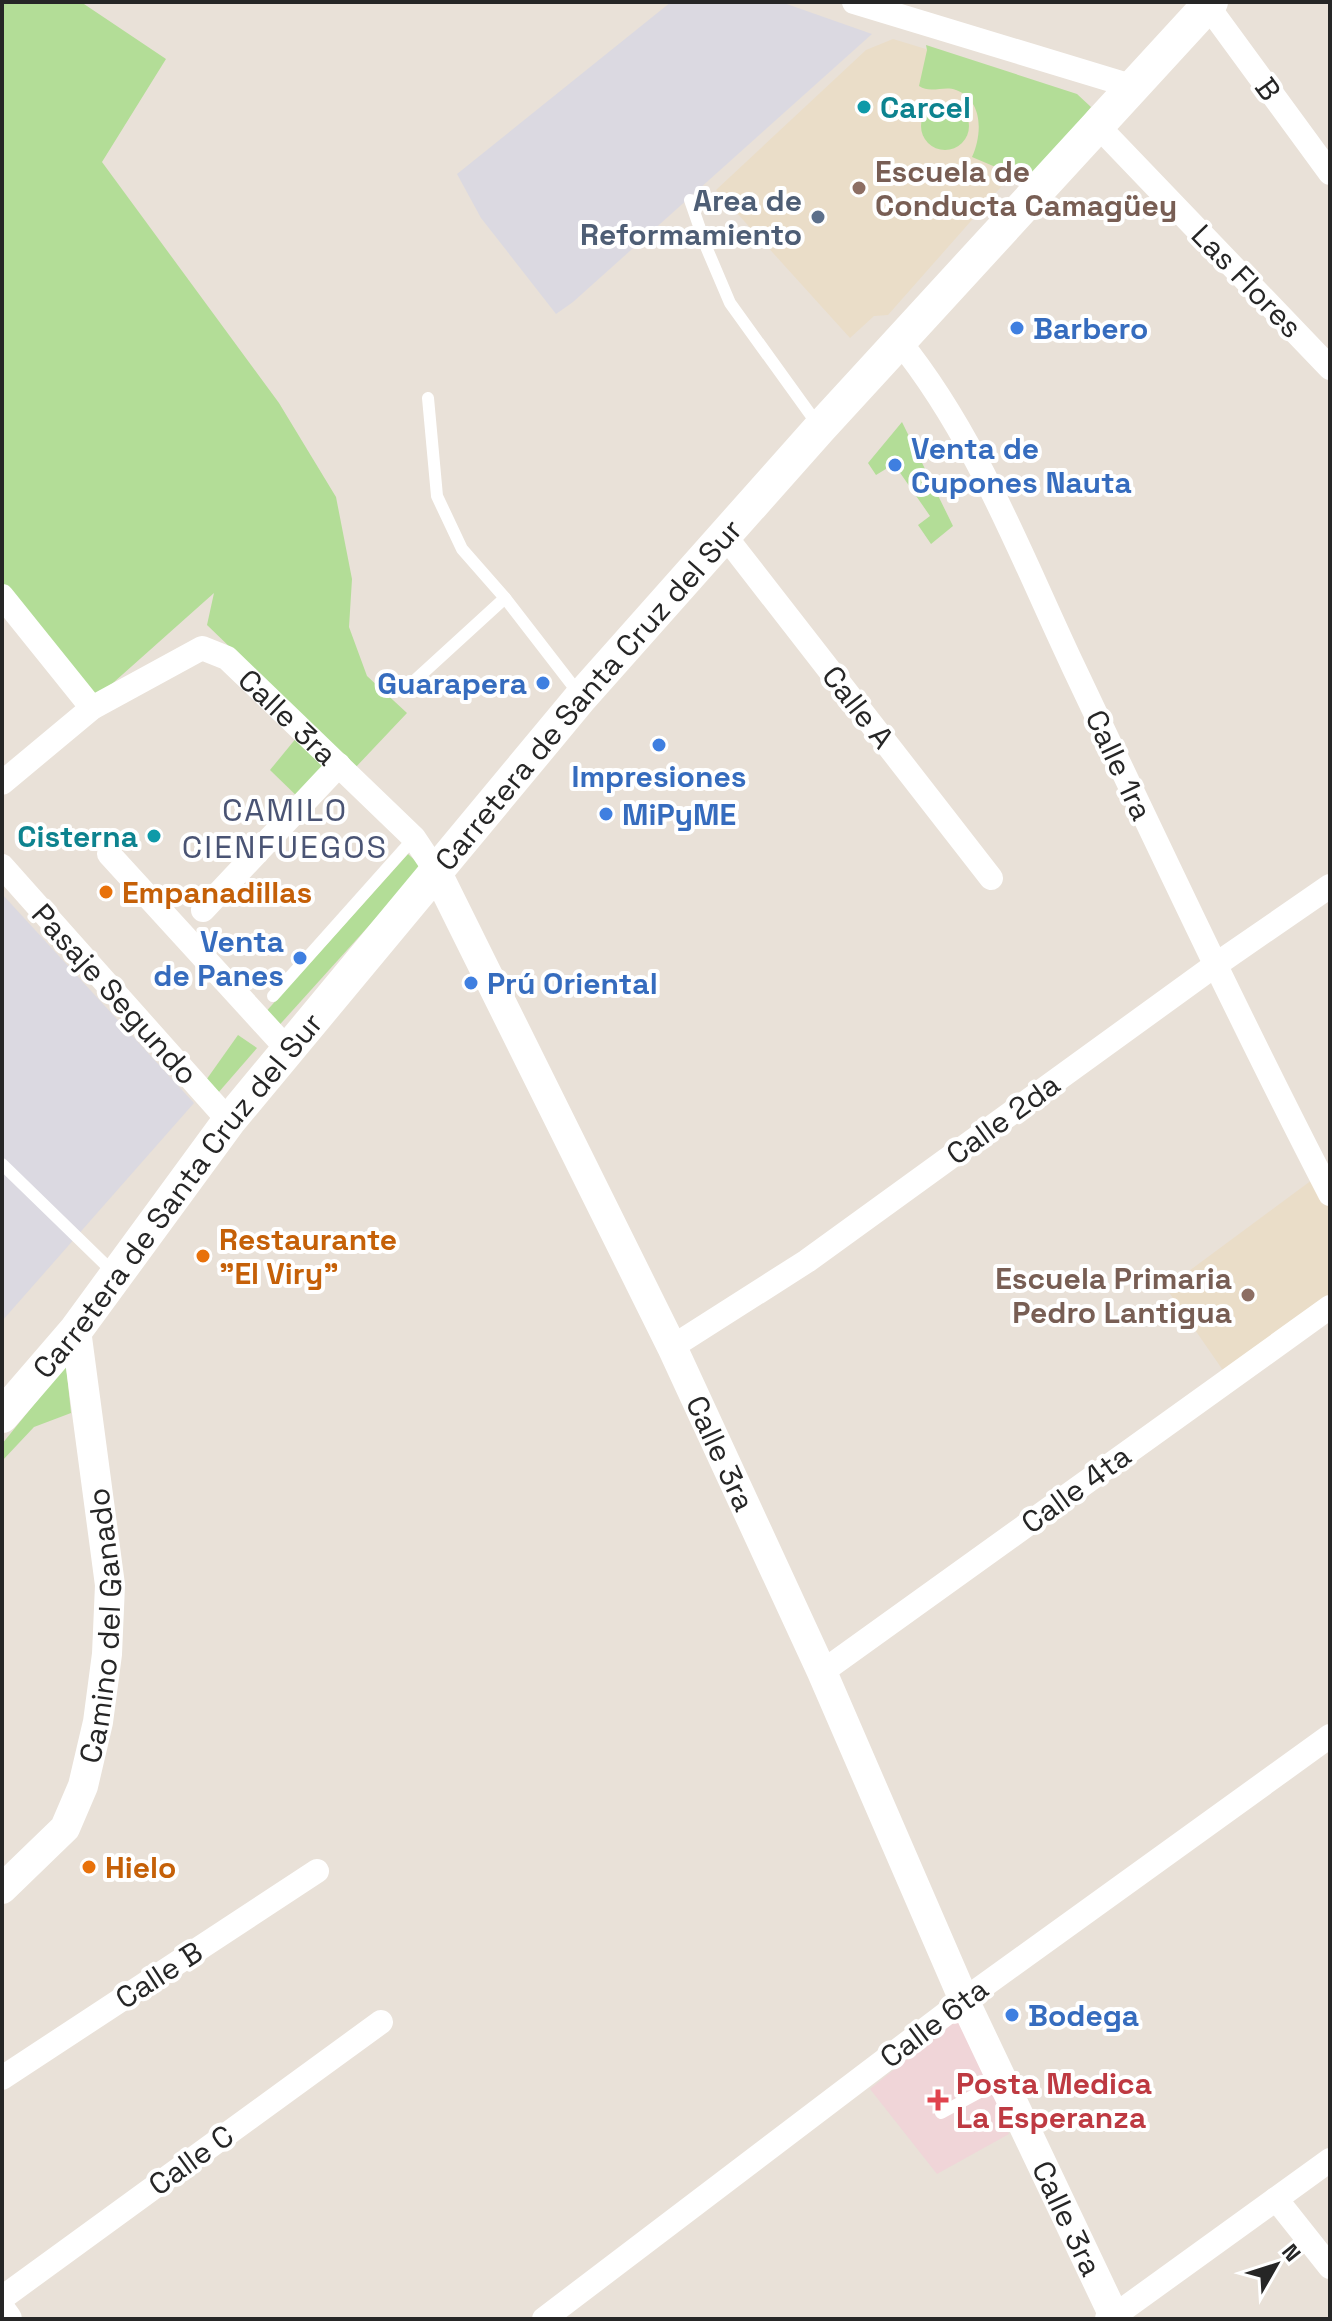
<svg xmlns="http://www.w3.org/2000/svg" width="1332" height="2321" viewBox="0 0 1332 2321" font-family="'Space Grotesk',sans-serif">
  <rect width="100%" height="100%" fill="#e9e1d8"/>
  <g fill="#dbd9e1">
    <path d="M671,2H781L872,34L573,302L556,314L481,218L457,174Z"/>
    <path d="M2,894L194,1103L2,1321Z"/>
  </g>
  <g fill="#eaddc8">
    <path d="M893,39L1034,82L1061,119L888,315L874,316L850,338L716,190L866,50Z"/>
    <path d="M1320,1174L1330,1194V1307L1229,1379L1166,1288Z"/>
  </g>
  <path fill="#f0d5d8" d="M959,2017L987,2074L1009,2134L937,2174L870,2089Z"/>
  <g fill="#b3dd97">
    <path d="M2,2H81L166,59L102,162L279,403L336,497L352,579L349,627L367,676L407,713L355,768L207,625L214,593L95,699L2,588Z"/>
    <path d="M926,45L1077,94L1091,107L1025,191L1012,174L972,157C982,135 984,101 956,90C944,85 931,94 919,86L927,50Z"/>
    <circle cx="945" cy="126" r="24"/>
    <path d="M902,422L953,526L931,544L918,525L930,516L894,464L876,475L868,463Z"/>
    <path d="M302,731L339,765L304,803L270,770Z"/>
    <path d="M408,854L422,867L274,1031L262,1016Z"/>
    <path d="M238,1035L257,1048L218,1093L204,1083Z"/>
    <path d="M66,1365L71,1413L34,1427L2,1461V1444Z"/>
  </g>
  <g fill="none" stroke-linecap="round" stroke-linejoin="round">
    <g stroke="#fff" stroke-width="12">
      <path d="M690,200L707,249L730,303L818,425"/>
      <path d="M428,398L437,496L462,549L505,598L580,695"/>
      <path d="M412,683L505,598"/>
      <path d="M273,996L414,838"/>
      <path d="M2,1164L114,1273"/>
      <path d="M941,2113L1002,2080"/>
    </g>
    <g stroke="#fff" stroke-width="24">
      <path d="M854,2L1131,86"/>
      <path d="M1207,5L1330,173"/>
      <path d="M1097,125L1330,368"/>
      <path d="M899,341C976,436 1021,556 1073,666C1157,843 1240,1020 1330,1194"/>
      <path d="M725,536L991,878"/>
      <path d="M2,596L92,708"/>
      <path id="s1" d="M2,783L92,708L202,648L227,658L414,838L436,871"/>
      <path d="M109,854L289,1051"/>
      <path d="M2,866L229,1121"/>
      <path d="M203,910L339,765"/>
      <path d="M672,1347L807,1261L1214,966L1330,886"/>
      <path d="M822,1672L1330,1307"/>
      <path d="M2,2078L317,1871"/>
      <path d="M1276,2199L1330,2267"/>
      <path d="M2,2298L381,2022"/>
      <path d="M1114,2316L1330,2160"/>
      <path d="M544,2319L964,2000L1330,1736"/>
    </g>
    <g stroke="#fff" stroke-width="30">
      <path id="s2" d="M436,871L672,1347L822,1672L964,2000L1114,2316L1110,2319"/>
      <path id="s3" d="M2,1889L65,1828L83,1786L98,1722L107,1654L110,1585L76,1330"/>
      <path d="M2,2312L7,2319"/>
    </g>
    <path stroke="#fff" stroke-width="34" id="s4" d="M2,1416L76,1330L229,1121L581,697L820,428L1211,2"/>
  </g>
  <g fill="#0f9aa8" stroke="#fff" stroke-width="3">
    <circle cx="864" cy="107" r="8"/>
    <circle cx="154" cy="836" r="8"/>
  </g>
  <g fill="#8d6e63" stroke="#fff" stroke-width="3">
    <circle cx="859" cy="188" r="8"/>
    <circle cx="1248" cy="1295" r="8"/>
  </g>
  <circle fill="#5c6f8a" stroke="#fff" stroke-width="3" cx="818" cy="217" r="8"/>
  <g fill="#3f7fe0" stroke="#fff" stroke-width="3">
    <circle cx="1017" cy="328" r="8"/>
    <circle cx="895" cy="465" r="8"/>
    <circle cx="543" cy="683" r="8"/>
    <circle cx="659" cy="745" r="8"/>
    <circle cx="606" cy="814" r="8"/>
    <circle cx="300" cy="958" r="8"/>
    <circle cx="471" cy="983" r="8"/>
    <circle cx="1012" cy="2015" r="8"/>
  </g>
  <g fill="#e8710a" stroke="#fff" stroke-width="3">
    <circle cx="106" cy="892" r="8"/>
    <circle cx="203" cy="1256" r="8"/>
    <circle cx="89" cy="1867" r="8"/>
  </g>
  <path fill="#e0444e" stroke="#fff" stroke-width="3" d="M934 2088h8v8h8v8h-8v8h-8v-8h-8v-8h8z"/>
  <g text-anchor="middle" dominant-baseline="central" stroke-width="8" stroke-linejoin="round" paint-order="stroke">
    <g font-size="30" fill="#262626" stroke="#fff">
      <text transform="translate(1268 89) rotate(54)">B</text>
      <text transform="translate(1247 281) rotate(46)">Las Flores</text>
      <text stroke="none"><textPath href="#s4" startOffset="930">Carretera de Santa Cruz del Sur</textPath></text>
      <text transform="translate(858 707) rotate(52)">Calle A</text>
      <text stroke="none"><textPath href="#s1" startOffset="354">Calle 3ra</textPath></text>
      <text transform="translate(1119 765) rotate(65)">Calle 1ra</text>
      <text transform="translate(115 994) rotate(48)">Pasaje Segundo</text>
      <text transform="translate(1003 1119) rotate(-36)">Calle 2da</text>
      <text stroke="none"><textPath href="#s4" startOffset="282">Carretera de Santa Cruz del Sur</textPath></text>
      <text stroke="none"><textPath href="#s2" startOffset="648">Calle 3ra</textPath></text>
      <text transform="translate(1076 1489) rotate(-36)">Calle 4ta</text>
      <text stroke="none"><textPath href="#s3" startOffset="296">Camino del Ganado</textPath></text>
      <text transform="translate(159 1975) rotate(-33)">Calle B</text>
      <text transform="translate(934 2023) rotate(-37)">Calle 6ta</text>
      <text transform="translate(191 2160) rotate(-36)">Calle C</text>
      <text stroke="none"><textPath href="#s2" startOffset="1488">Calle 3ra</textPath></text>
    </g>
    <g font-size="30" font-weight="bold" fill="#0d838f" stroke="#fff" text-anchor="start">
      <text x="880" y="107">Carcel</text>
      <text x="138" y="836" text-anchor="end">Cisterna</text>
    </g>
    <g font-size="30" font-weight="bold" fill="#785e54" stroke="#fff" text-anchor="start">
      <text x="875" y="171">Escuela de<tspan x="875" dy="34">Conducta Camagüey</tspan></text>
      <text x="1232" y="1278" text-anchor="end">Escuela Primaria<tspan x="1232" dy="34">Pedro Lantigua</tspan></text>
    </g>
    <g font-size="30" font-weight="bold" fill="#4e5e75" stroke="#fff" text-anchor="end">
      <text x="802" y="200">Area de<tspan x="802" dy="34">Reformamiento</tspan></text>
    </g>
    <g font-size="30" font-weight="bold" fill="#366cbe" stroke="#fff" text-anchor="start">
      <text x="1033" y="328">Barbero</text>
      <text x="911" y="448">Venta de<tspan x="911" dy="34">Cupones Nauta</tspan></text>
      <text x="527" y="683" text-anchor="end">Guarapera</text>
      <text x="659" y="776" text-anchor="middle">Impresiones</text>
      <text x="622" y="814">MiPyME</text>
      <text x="284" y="941" text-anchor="end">Venta<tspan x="284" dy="34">de Panes</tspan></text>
      <text x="487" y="983">Prú Oriental</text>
      <text x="1028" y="2015">Bodega</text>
    </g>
    <g font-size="30" font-weight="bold" fill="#c56008" stroke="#fff" text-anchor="start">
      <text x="122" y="892">Empanadillas</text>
      <text x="219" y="1239">Restaurante<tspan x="219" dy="34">"El Viry"</tspan></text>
      <text x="105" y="1867">Hielo</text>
    </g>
    <g font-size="30" font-weight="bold" fill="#be3a42" stroke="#fff" text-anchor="start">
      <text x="956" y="2083">Posta Medica<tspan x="956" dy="34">La Esperanza</tspan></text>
    </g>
    <g font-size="32" letter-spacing="2" fill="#4a5474" stroke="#fff">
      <text x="285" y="810">CAMILO<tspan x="285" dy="37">CIENFUEGOS</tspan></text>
    </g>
  </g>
  <rect width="1332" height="2321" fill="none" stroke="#262626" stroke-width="8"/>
  <g transform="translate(1276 2265) rotate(51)" stroke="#ffffff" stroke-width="6" paint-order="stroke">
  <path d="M0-6L14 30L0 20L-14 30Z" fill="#262626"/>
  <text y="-12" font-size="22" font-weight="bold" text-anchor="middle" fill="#262626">N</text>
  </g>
</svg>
